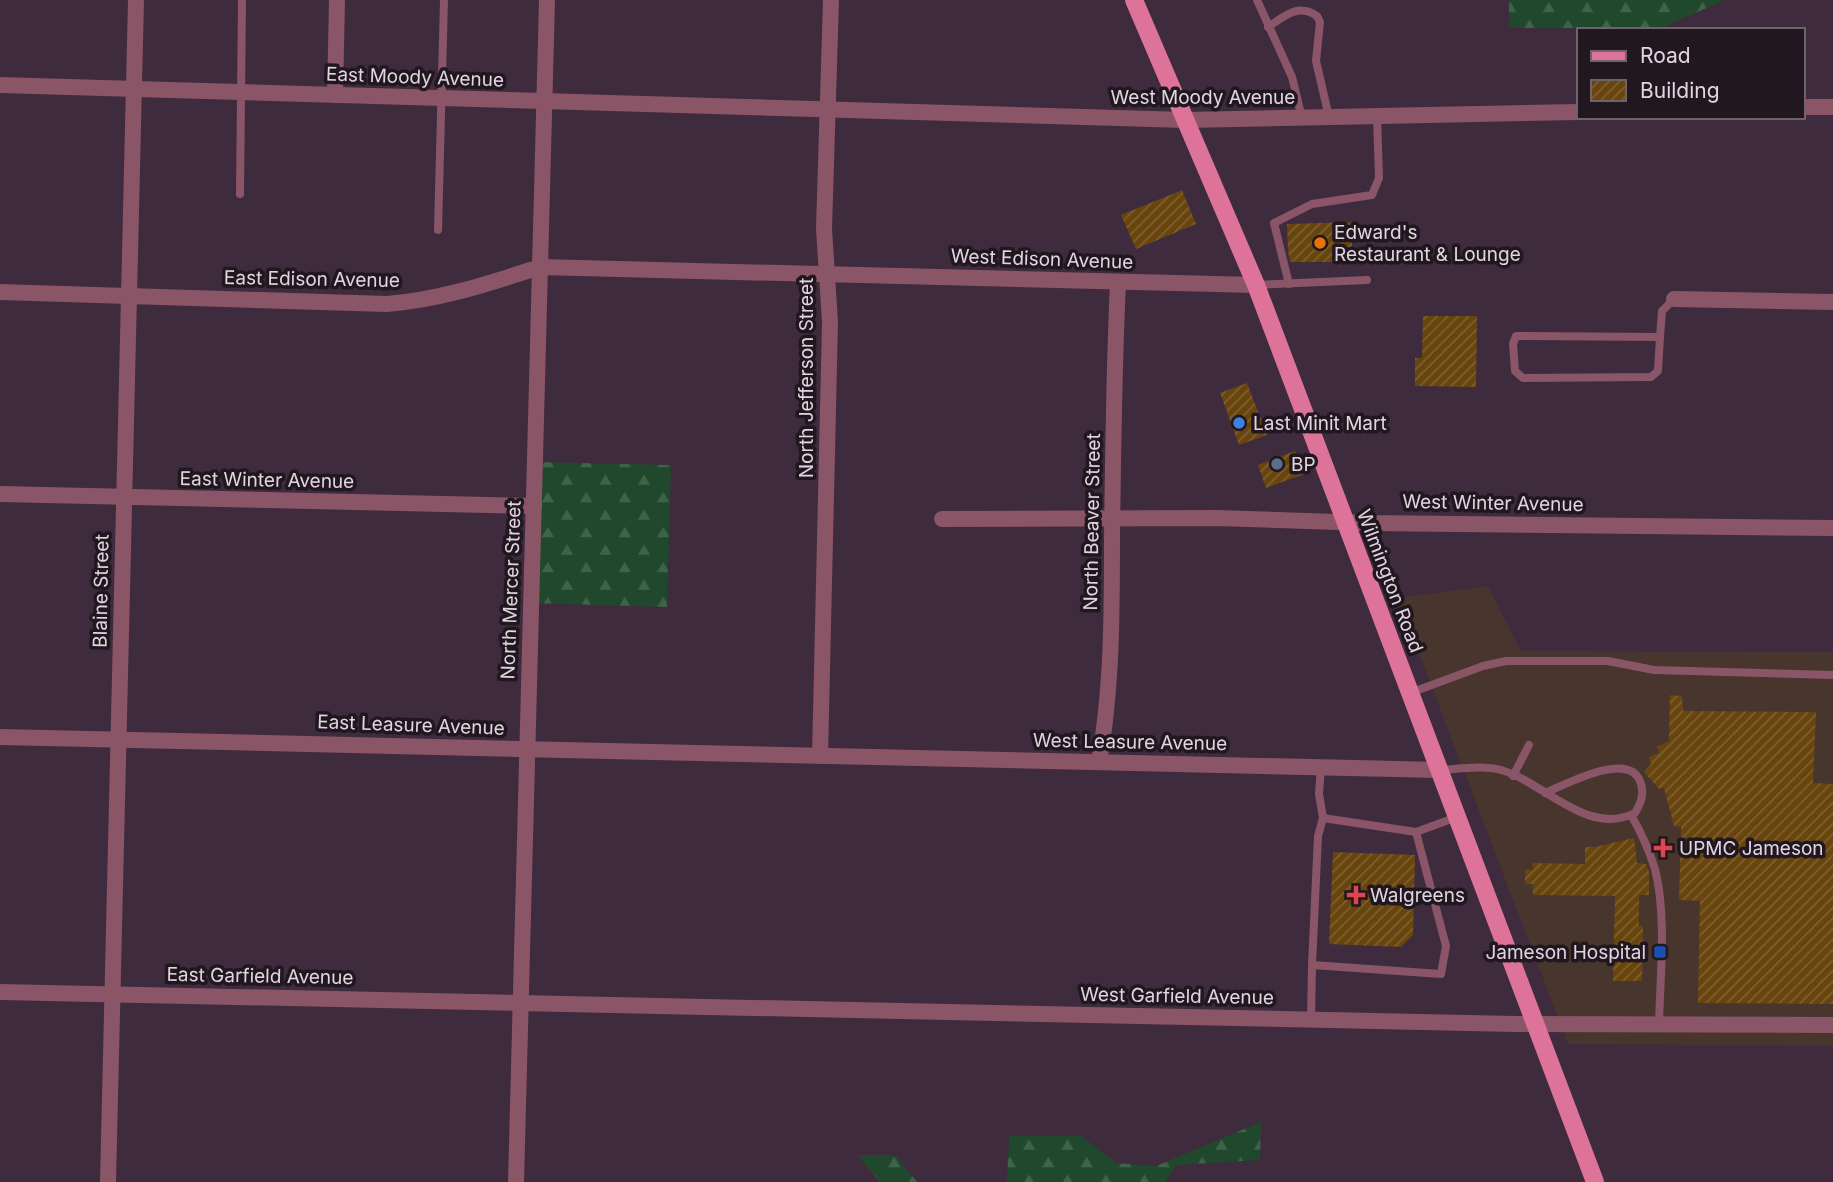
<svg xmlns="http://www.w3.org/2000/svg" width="1833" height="1182" viewBox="0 0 1833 1182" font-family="Inter,sans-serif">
  <defs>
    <pattern id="forest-firs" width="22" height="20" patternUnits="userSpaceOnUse" patternTransform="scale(1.75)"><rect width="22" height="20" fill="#1f482c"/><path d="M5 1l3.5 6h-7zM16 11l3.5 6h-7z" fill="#3f624a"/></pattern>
    <pattern id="building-hatch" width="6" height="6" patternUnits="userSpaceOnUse" patternTransform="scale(1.75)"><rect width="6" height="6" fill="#68450d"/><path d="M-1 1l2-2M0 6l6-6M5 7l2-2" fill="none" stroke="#7d5f30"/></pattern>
  </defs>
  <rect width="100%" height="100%" fill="#3e2b3d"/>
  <path fill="#48352d" d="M1488,586L1521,651L1833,652V1046L1568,1044L1398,598Z"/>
  <g fill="url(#forest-firs)">
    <path d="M1509,0H1725L1661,28H1509Z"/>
    <path d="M535,462L671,465L667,607L531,603Z"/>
    <path d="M1261,1122L1260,1160L1177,1165L1165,1182H1007L1009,1136H1081L1117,1163L1156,1166Z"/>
    <path d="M858,1155H895L917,1182H880Z"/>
  </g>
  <g fill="url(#building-hatch)">
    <path d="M1182,190L1196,224L1136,249L1121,215Z"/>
    <path d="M1352,222V262H1290L1288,251L1287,224Z"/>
    <path d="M1423,316H1477L1476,387L1415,386V358H1422Z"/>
    <path d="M1247,383L1267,435L1239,445L1220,393Z"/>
    <path d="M1295,451L1304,474L1266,488L1258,465Z"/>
    <path d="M1670,695L1682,696L1683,711L1816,712L1813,783L1833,784V1004L1698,1003L1700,901L1679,900L1681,827L1674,826L1664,788L1659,789L1644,772L1651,764L1649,757L1659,753L1657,747L1669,741Z"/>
    <path d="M1634,838L1637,863L1646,864L1649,872V895H1639V926H1643L1642,981H1613L1615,896L1533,895V884H1525V870H1533L1532,863L1585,864V847H1595Z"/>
    <path d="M1333,852L1415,855L1413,935L1401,947L1329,944Z"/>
  </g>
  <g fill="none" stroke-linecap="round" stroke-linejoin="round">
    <g stroke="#8a5567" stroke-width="8">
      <path d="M1257,0L1292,77L1302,118"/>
      <path d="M1268,27C1285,16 1298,3 1317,16L1320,22L1316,61L1329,117"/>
      <path d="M240,194L242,0"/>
      <path d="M438,230L444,0"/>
      <path d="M1289,284L1274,223L1312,204L1372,195L1379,178L1377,116"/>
      <path d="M1256,285L1367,280"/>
      <path d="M1660,337L1658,371L1651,377L1523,378L1515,371L1513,344L1516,336L1660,337L1662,311L1674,299"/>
      <path d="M1410,693L1483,666L1506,661H1608L1654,670L1833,675"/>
      <path d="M1321,767L1319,794L1323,818L1416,832"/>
      <path d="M1440,770C1459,769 1483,765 1501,770C1544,782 1587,837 1635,813C1641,803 1645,793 1640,781C1628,750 1565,785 1545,793"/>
      <path d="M1513,776L1529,745"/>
      <path d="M1631,815C1641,832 1649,850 1655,869C1667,916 1660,977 1659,1025"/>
      <path d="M1312,965L1318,836L1323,818"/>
      <path d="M1311,1020L1312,965L1441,974L1446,946L1416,832L1457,817"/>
    </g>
    <g stroke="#8a5567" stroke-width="16">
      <path d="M0,85L1185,120L1579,112"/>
      <path d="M335,95L337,0"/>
      <path d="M1803,107H1833"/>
      <path d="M0,292L387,304C440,300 490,283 540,267L1256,285"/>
      <path d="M1674,299L1833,302"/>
      <path d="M0,494L534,506"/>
      <path d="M942,519L1217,518L1368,523L1833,528"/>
      <path d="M0,737L1439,770"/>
      <path d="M820,756L830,322L824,229L831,0"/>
      <path d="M1099,762C1112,688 1112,613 1112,538C1113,453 1114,367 1118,282"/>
      <path d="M0,992L1515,1024L1833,1025"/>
      <path d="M108,1182L136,0"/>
      <path d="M516,1182L547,0"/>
    </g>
    <path stroke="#de739a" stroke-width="18" d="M1134,0L1256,285L1595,1182"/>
  </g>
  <circle fill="#e8710a" stroke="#20171f" stroke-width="2.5" cx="1320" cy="243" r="7"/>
  <circle fill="#3f7fe0" stroke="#20171f" stroke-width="2.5" cx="1239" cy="423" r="7"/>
  <circle fill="#5c6f8a" stroke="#20171f" stroke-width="2.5" cx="1277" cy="464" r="7"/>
  <g fill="#e0444e" stroke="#20171f" stroke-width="2.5">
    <path d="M1659.5 837.5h7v7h7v7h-7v7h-7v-7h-7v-7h7z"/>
    <path d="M1352.5 884.5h7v7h7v7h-7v7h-7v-7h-7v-7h7z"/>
  </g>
  <rect fill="#1a4fb4" stroke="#20171f" stroke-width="2.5" x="1653" y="945" width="14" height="14" rx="3.5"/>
  <g text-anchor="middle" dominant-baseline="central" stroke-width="7" stroke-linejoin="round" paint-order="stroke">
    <g font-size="19" fill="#e2d5e1" stroke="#20171f">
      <text transform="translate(415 77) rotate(2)">East Moody Avenue</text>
      <text x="1203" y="97">West Moody Avenue</text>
      <text transform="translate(1042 259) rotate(2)">West Edison Avenue</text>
      <text transform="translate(312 279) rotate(1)">East Edison Avenue</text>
      <text transform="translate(806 378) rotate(-90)">North Jefferson Street</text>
      <text transform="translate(267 480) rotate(1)">East Winter Avenue</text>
      <text transform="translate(1493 503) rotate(1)">West Winter Avenue</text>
      <text transform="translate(1092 522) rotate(-89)">North Beaver Street</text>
      <text transform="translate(1390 581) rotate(69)">Wilmington Road</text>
      <text transform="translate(511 590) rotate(-88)">North Mercer Street</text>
      <text transform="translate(101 591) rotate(-89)">Blaine Street</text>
      <text transform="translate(411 725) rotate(2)">East Leasure Avenue</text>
      <text transform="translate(1130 742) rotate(1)">West Leasure Avenue</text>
      <text transform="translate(260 976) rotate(1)">East Garfield Avenue</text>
      <text transform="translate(1177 996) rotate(1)">West Garfield Avenue</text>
    </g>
    <g font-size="19" fill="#e2d5e1" stroke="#20171f" text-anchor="start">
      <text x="1334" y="232">Edward's<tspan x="1334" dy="22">Restaurant &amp; Lounge</tspan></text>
      <text x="1253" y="423">Last Minit Mart</text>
      <text x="1291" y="464">BP</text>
      <text x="1679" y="848">UPMC Jameson</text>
      <text x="1370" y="895">Walgreens</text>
      <text x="1646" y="952" text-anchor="end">Jameson Hospital</text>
    </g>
  </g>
  <rect x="1577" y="28" width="228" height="91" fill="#20171f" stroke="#6e636d" stroke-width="2"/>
  <rect x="1591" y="51" width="35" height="10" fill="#de739a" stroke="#6e636d" stroke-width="2"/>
  <text x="1640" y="63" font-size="21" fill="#e2d5e1">Road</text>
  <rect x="1591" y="80" width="35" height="21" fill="url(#building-hatch)" stroke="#6e636d" stroke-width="2"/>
  <text x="1640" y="98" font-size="21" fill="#e2d5e1">Building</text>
</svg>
